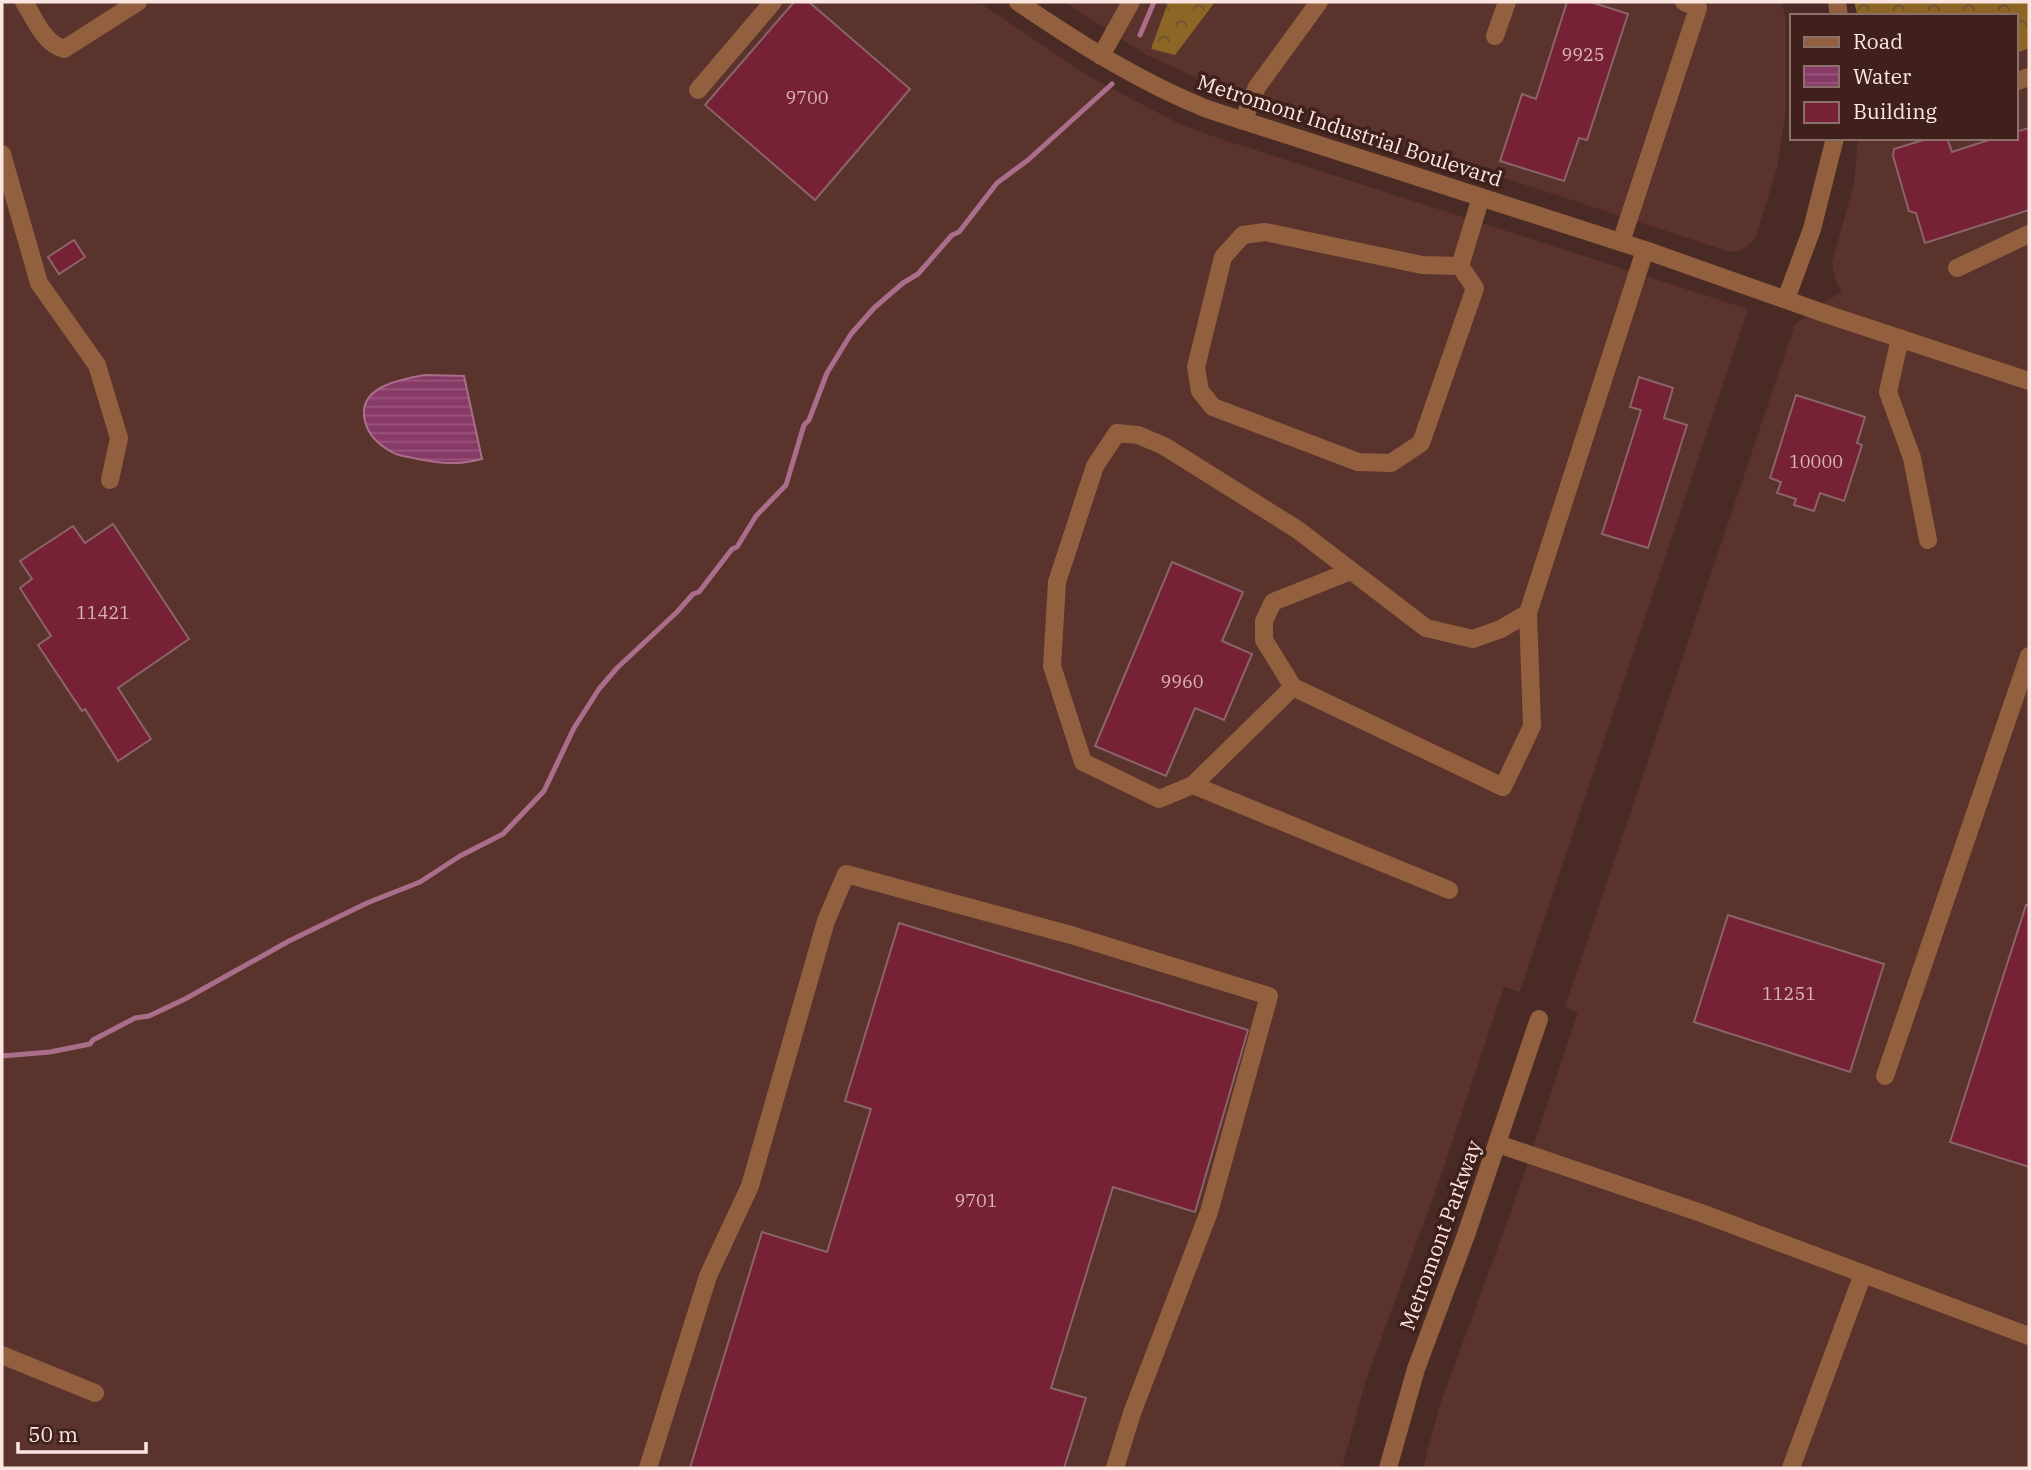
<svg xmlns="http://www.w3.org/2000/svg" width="2031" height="1470" viewBox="0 0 2031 1470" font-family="'IBM Plex Serif',serif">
  <defs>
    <pattern id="forest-crowns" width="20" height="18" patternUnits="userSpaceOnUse" patternTransform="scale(1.75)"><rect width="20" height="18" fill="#8d6525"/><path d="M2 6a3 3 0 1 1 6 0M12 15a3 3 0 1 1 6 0" fill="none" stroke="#695336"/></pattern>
    <pattern id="water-rules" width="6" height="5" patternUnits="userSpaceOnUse" patternTransform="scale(1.75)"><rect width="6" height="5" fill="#883a66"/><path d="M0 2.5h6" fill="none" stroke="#9a567c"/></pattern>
  </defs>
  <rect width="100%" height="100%" fill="#4a2a24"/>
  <g fill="#59332c">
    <path d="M2,2H979L1088,76L1176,122L1212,136L1748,309L1520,992L1504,987L1438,1184L1366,1380L1342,1468H2Z"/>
    <path d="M1064,2H1782L1786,22V110L1777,168L1755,240L1739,252L1727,251L1193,76L1145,54Z"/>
    <path d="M2029,2V1468H1423L1440,1404L1512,1209L1578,1012L1565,1007L1795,324L1842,291L1836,283L1832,263L1854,183L1858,138H2015V16Z"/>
  </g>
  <g fill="url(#forest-crowns)">
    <path d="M1168,2H1215L1175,55L1151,49Z"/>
    <path d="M1854,2H2029V48L2015,54V16H1858Z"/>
  </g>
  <path fill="url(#water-rules)" stroke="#aa6e8b" stroke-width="2" d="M425,375L464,376L482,459C457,466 437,463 413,458C406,456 397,456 392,452C379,445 368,435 365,421C356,387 401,379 425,375Z"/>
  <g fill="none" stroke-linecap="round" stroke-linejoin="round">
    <g stroke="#aa6e8b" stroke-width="5">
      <path d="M1140,35L1154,2"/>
      <path d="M2,1056L50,1052L90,1044L93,1040L135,1018L149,1016L185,999L289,941L367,903L420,882L460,856L503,834L544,791L574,728L599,689L617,668L677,612L693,594L699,592L732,549L737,547L756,516L786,485L804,425L809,420L827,373L851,334L874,308L903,283L918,274L952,235L959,232L997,183L1028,160L1112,84"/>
    </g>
  </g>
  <g fill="#762136" stroke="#8a6469" stroke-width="2">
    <path d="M794,2H809L910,89L815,200L705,105Z"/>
    <path d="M1567,2H1591L1628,14L1587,140L1579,138L1564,181L1500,161L1522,94L1536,99Z"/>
    <path d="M2029,128V210L1925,243L1916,213L1909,211L1893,156L1894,149L1930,138H1947L1952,152L1995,138H2015V132Z"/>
    <path d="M74,240L85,257L59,274L48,257Z"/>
    <path d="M1639,377L1673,388L1664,418L1687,425L1648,548L1602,534L1641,410L1630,407Z"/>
    <path d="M1796,395L1865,417L1857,443L1862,445L1844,501L1820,493L1814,511L1794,505L1796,499L1777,493L1781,482L1770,478Z"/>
    <path d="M113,524L189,639L118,688L151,739L118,761L85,709L82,711L38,645L51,636L20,588L32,579L20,561L73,526L85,543Z"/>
    <path d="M1172,562L1243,592L1222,641L1252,654L1224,720L1195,708L1166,776L1095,746Z"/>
    <path d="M2026,905H2029V1167L1950,1142Z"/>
    <path d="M1728,915L1884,964L1850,1072L1694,1022Z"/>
    <path d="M899,923L1248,1030L1195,1212L1113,1187L1051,1388L1086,1398L1064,1468H690L762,1232L827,1252L871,1109L845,1101Z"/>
  </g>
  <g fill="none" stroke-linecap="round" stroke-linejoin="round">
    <g stroke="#92603f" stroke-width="18">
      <path d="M24,2C35,19 44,44 64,49L138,2"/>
      <path d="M1018,2C1078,43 1140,82 1207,109L1645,250L1829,315L2029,381"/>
      <path d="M1837,2L1839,16"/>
      <path d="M1495,36L1507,2"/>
      <path d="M1101,56L1131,2"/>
      <path d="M2015,82L2029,77"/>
      <path d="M698,90L773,2"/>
      <path d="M1243,121L1257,87L1319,2"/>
      <path d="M2,154L39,283L97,365L119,438L110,480"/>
      <path d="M1621,242L1698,8L1684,2"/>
      <path d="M1460,266L1422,265L1265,232L1243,235L1223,257L1196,367L1200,391L1213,407L1358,462L1391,463L1421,443L1475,288L1460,266L1481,197"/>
      <path d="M1957,268L2029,234"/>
      <path d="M1786,299L1812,229L1835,138"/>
      <path d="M1900,338L1888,392L1912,458L1928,540"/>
      <path d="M1351,571L1273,602L1264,621V640L1293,687L1503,787L1532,726L1528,613L1645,250"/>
      <path d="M1293,687L1193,785L1449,890"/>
      <path d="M1193,785L1159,799L1083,762L1052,666L1057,582L1095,466L1117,433L1138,435L1164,446L1298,530L1426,628L1473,639L1501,629L1528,613"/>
      <path d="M1885,1076L2029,656"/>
      <path d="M1498,1144L1704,1214L2029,1336"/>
      <path d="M2,1355L95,1393"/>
      <path d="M648,1468L708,1276L750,1186L826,921L846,874L1071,935L1269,996L1209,1212L1132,1413L1115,1468"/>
      <path d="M1388,1468L1416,1369L1466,1235L1539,1019"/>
      <path d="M1791,1468L1863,1274"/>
    </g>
  </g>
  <g text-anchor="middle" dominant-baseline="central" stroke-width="7" stroke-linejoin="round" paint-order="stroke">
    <g font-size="18" fill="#dab5b6">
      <text x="1583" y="54">9925</text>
      <text x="807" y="97">9700</text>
      <text x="1816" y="461">10000</text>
      <text x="103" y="612">11421</text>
      <text x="1182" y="681">9960</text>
      <text x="1789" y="993">11251</text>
      <text x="976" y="1200">9701</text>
    </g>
    <g font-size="21" fill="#fbe6e1" stroke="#3f201a">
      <text transform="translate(1350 130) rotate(18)">Metromont Industrial Boulevard</text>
      <text transform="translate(1440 1235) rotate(-70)">Metromont Parkway</text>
    </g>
  </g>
  <rect width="2031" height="1470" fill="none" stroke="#fbe6e1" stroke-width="7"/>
  <rect x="1790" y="14" width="228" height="126" fill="#3f201a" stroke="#8a6f6a" stroke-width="2"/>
  <rect x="1804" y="37" width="35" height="10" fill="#92603f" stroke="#8a6f6a" stroke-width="2"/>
  <text x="1853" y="49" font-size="21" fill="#fbe6e1">Road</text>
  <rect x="1804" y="66" width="35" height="21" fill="url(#water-rules)" stroke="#8a6f6a" stroke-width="2"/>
  <text x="1853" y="84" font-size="21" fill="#fbe6e1">Water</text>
  <rect x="1804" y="102" width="35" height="21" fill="#762136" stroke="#8a6f6a" stroke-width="2"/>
  <text x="1853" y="119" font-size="21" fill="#fbe6e1">Building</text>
  <path d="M18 1442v10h128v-10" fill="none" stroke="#fbe6e1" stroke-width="3.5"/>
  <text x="28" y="1442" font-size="21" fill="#fbe6e1" stroke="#3f201a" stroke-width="5" paint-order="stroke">50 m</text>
</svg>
